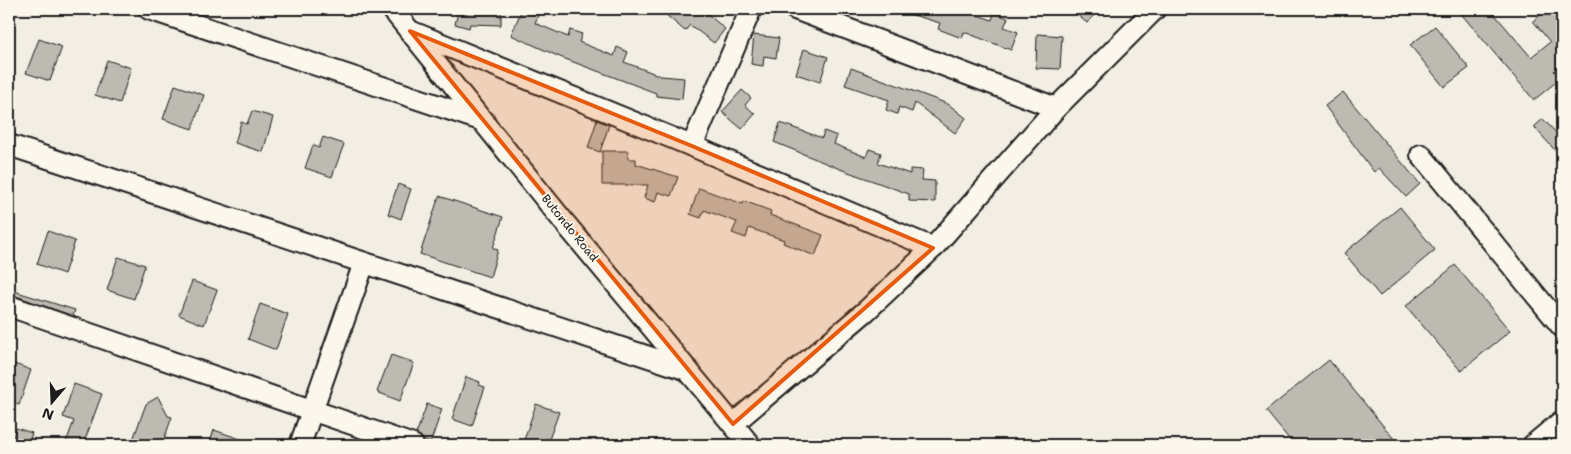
<svg xmlns="http://www.w3.org/2000/svg" width="1571" height="454" viewBox="0 0 1571 454" font-family="'Shantell Sans',sans-serif">
  <rect width="100%" height="100%" fill="#f2eee4"/>
  <filter id="ink" filterUnits="userSpaceOnUse"><feTurbulence type="fractalNoise" baseFrequency=".02" numOctaves="2"/><feDisplacementMap in="SourceGraphic" scale="10" xChannelSelector="R" yChannelSelector="G"/><feConvolveMatrix kernelMatrix="1 2 1 2 8 2 1 2 1" color-interpolation-filters="sRGB"/></filter>
  <g filter="url(#ink)">
    <g fill="#bdbab1" stroke="#1c1c1c">
      <path d="M459,9H501V25L470,24L469,28L455,24Z"/>
      <path d="M522,9L539,13L535,23L568,37L570,30L582,34L579,42L614,56L617,47L628,52L624,62L661,76L684,78L682,99L656,96V93L560,57L511,35Z"/>
      <path d="M659,9H702L725,29L714,43L690,25L685,31Z"/>
      <path d="M903,9H960L992,20L994,13L1008,18L1004,27L1018,32L1011,50L964,32L962,38L938,29L940,23L903,12Z"/>
      <path d="M1070,9H1099L1087,23Z"/>
      <path d="M1457,9H1490L1531,57L1550,42L1533,21L1548,9H1562V64L1554,71L1561,78L1534,100Z"/>
      <path d="M1435,26L1469,68L1444,87L1410,45Z"/>
      <path d="M1037,34L1062,36L1060,69L1036,68Z"/>
      <path d="M754,35L779,38L776,58L764,56L763,66L751,64Z"/>
      <path d="M39,39L62,47L50,81L26,73Z"/>
      <path d="M804,49L828,57L820,82L796,74Z"/>
      <path d="M107,60L131,68L120,103L95,95Z"/>
      <path d="M851,68L948,104L966,118L955,133L915,103L912,112L899,107L897,114L886,110L889,100L845,85Z"/>
      <path d="M175,85L204,95L192,129L163,119Z"/>
      <path d="M742,90L751,98L745,105L755,114L742,129L722,112Z"/>
      <path d="M1343,92L1420,184L1406,197L1379,168L1374,172L1325,106Z"/>
      <path d="M252,111L273,117L263,152L235,143L241,122L247,124Z"/>
      <path d="M1543,119L1562,139V158L1534,127Z"/>
      <path d="M597,120L609,125L600,152L588,148Z"/>
      <path d="M780,123L822,138L824,131L837,136L834,144L866,157L869,149L881,153L878,163L910,174V169L923,170L922,180L935,181V202L909,201V194L840,169L774,142Z"/>
      <path d="M323,137L344,144L332,177L305,168L313,145L319,148Z"/>
      <path d="M602,151H628V159H636V164L678,177L671,196L658,192L655,202L644,198L648,185H602Z"/>
      <path d="M398,184L411,189L401,219L388,214Z"/>
      <path d="M699,188L743,204L744,201L771,211L770,215L823,235L815,256L783,243L784,240L749,228L746,238L732,233L737,222L704,210L701,218L690,214Z"/>
      <path d="M439,196L503,217L493,248L498,250L490,277L420,254Z"/>
      <path d="M1400,207L1435,250L1380,296L1344,253Z"/>
      <path d="M48,231L75,241L64,274L37,264Z"/>
      <path d="M118,257L145,265L134,299L107,290Z"/>
      <path d="M1455,265L1510,331L1461,371L1406,306Z"/>
      <path d="M192,281L217,290L204,325L179,315Z"/>
      <path d="M14,291L75,310L73,316L13,295Z"/>
      <path d="M260,304L288,314L276,350L248,339Z"/>
      <path d="M391,355L414,363L400,401L377,392Z"/>
      <path d="M1329,360L1399,445H1294L1266,411Z"/>
      <path d="M9,362L31,370L19,405L9,401Z"/>
      <path d="M466,377L480,382L479,385L485,387L472,426L452,419Z"/>
      <path d="M74,384L102,394L83,445H65L74,421L63,417Z"/>
      <path d="M158,397L168,416L172,417L162,445H131L146,404Z"/>
      <path d="M427,404L442,409L430,444L416,434Z"/>
      <path d="M536,404L559,412L547,445L524,440Z"/>
      <path d="M16,428L32,433L28,445H10Z"/>
      <path d="M214,430L252,443V445H209Z"/>
    </g>
    <g fill="none" stroke-linecap="round" stroke-linejoin="round">
      <g stroke="#1c1c1c" stroke-width="24">
        <g id="minor">
          <path d="M149,9L484,121"/>
          <path d="M392,9L564,222L750,445"/>
          <path d="M795,9L1056,108"/>
          <path d="M410,31L692,146L933,248"/>
          <path d="M9,145L688,370"/>
          <path d="M692,146L751,9"/>
          <path d="M1421,155L1562,327"/>
          <path d="M9,306L413,445"/>
          <path d="M733,424L866,311L933,248L1056,108L1155,9"/>
          <path d="M300,445L364,263"/>
          <path d="M1533,445L1562,421"/>
        </g>
      </g>
      <use href="#minor" stroke="#fbf7ec" stroke-width="20"/>
    </g>
  </g>
  <path fill="#e8590c" fill-opacity="0.2" stroke="#e8590c" stroke-width="4" stroke-linejoin="round" d="M410,31L692,146L933,248L733,424Z"/>
  <g text-anchor="middle" dominant-baseline="central" stroke-width="4" stroke-linejoin="round" paint-order="stroke">
    <g font-size="12" fill="#1c1c1c" stroke="#fbf7ec">
      <text transform="translate(570 228) rotate(51)">Butondo Road</text>
    </g>
  </g>
  <rect width="1571" height="454" fill="none" stroke="#fbf7ec" stroke-width="30"/>
  <rect x="15" y="15" width="1541" height="424" fill="none" stroke="#1c1c1c" stroke-width="2" filter="url(#ink)"/>
  <g transform="translate(52 402) rotate(199)" stroke="#fbf7ec" stroke-width="4" paint-order="stroke">
  <path d="M0-4L9 19L0 12L-9 19Z" fill="#1c1c1c"/>
  <text y="-8" font-size="14" font-weight="bold" text-anchor="middle" fill="#1c1c1c">N</text>
  </g>
</svg>
